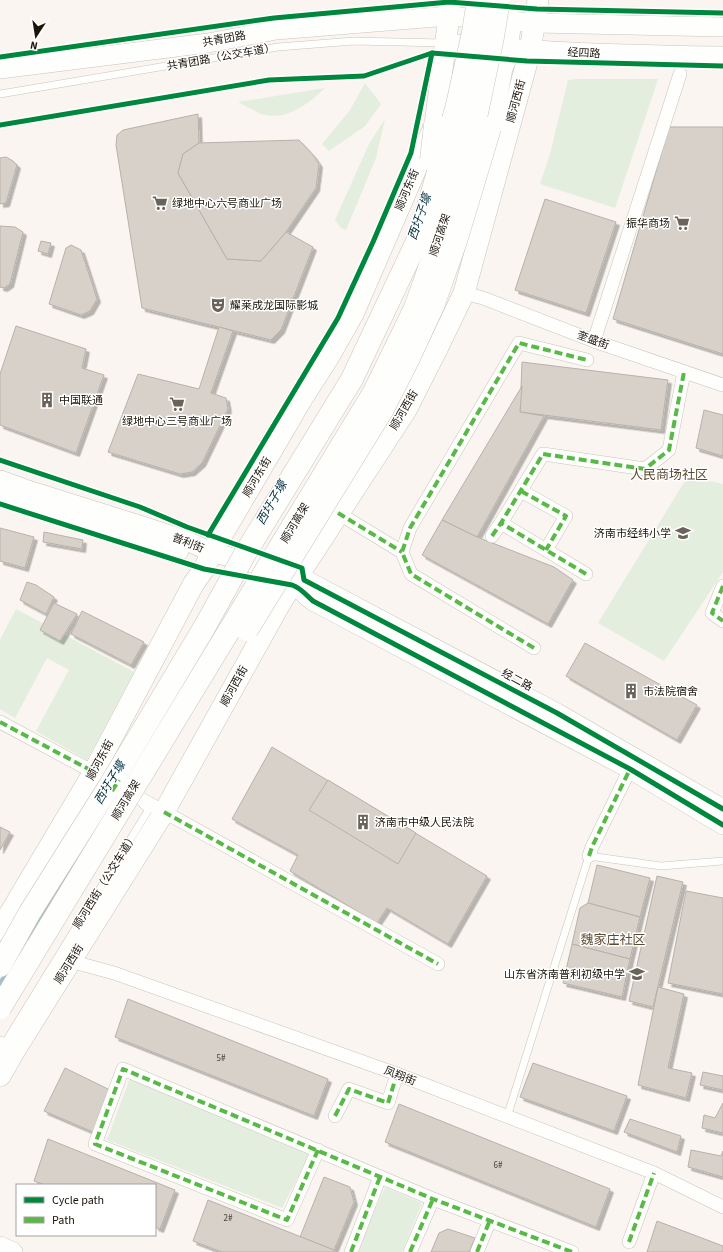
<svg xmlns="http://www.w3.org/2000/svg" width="723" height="1252" viewBox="0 0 723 1252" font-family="'Source Sans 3','Noto Sans SC',sans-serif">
  <defs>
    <filter id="shadow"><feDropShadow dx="3.5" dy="3.5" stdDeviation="0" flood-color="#0004"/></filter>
  </defs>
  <rect width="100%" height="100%" fill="#faf5f0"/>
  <g fill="#e3eedf">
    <path d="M577,79H658L615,208L540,184L550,154L568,80Z"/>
    <path d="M365,83L381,104L365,126L329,151L322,144L350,110Z"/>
    <path d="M325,88C310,102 289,120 266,115C257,114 247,106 238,102Z"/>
    <path d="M385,119L376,158L346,230L341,228L335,220L369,144Z"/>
    <path d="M688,476L723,484V572L664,661L598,623Z"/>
    <path d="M16,609L134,672L87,760L36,731L69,670L47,658L15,718L0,709V640Z"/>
    <path d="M130,1078L310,1154L282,1208L107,1140Z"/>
    <path d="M385,1187L422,1203L402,1252H357Z"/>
  </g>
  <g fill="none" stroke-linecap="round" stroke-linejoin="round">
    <g stroke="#a0c0cb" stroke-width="4.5">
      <path d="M28,938L74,863"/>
      <path d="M0,984L7,972"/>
    </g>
  </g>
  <g fill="#d7d1ca" stroke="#b7b1aa" filter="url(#shadow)">
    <path d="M198,114L199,143L183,154L178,173L227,259L261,261L286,232L313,247L281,330L271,340L142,308L116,145L117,135L123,130Z"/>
    <path d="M669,127H723V354L613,319Z"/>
    <path d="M299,140L313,155L319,164L316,188L286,232L261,261L227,259L178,173L183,154L199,143Z"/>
    <path d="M6,157L13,161L17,165L6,203L0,204V158Z"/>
    <path d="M545,199L616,222L586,313L515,290Z"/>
    <path d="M0,226L15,227L23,232L10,284L4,288L0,287Z"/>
    <path d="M41,241L51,243L48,254L38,251Z"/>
    <path d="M71,245L81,250L97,299L90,311L81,315L49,304L66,248Z"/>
    <path d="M16,326L86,349L82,368L104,375L76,453L0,425V374Z"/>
    <path d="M219,327L233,331L211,393L226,398L228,409L202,463L192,472L180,474L108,452L138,374L199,389Z"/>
    <path d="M522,362L668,380L661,430L520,412Z"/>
    <path d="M522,386L520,412L544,416L477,537L442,520Z"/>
    <path d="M704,410L723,415V456L696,448Z"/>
    <path d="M442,520L477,537L554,567L573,580L548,624L422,555Z"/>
    <path d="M0,528L34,537L25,568L0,561Z"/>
    <path d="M44,532L83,540L82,549L43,542Z"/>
    <path d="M27,582L36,585L54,597L46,614L20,600Z"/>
    <path d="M54,603L77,614L60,641L40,630Z"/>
    <path d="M82,611L144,642L131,665L71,634Z"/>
    <path d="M585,643L697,705L677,740L566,676Z"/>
    <path d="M272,747L487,876L448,944L387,908L377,923L290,871L298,855L232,819Z"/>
    <path d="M328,780L416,833L398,864L309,810Z"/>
    <path d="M0,827L10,832L0,850Z"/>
    <path d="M597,865L650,878L640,917L588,903Z"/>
    <path d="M657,876L683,882L653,1007L629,1001Z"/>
    <path d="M686,891L723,898V994L668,983Z"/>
    <path d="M588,903L640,917L630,959L572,944L580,908Z"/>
    <path d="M572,944L630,959L622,997L563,983Z"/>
    <path d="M658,987L684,994L668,1068L692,1073L686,1098L638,1085Z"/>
    <path d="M128,999L328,1079L314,1116L115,1037Z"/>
    <path d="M533,1063L627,1096L614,1131L520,1097Z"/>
    <path d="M65,1068L110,1090L93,1132L44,1111Z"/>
    <path d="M703,1072L723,1076V1090L700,1085Z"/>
    <path d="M723,1103V1133L702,1128L704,1115L715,1118Z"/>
    <path d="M399,1104L610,1189L596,1227L385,1142Z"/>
    <path d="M630,1119L681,1136L677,1152L624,1132Z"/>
    <path d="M48,1139L175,1190L160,1229L155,1227V1185H45L34,1181Z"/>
    <path d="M691,1150L721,1156L723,1151V1177L688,1167Z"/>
    <path d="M324,1177L350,1187L354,1202L334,1250L300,1237Z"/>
    <path d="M208,1200L334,1250V1252H222L193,1241Z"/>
    <path d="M657,1221L723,1246V1252H647Z"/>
    <path d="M448,1229L475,1238L469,1252H431L439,1233Z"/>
  </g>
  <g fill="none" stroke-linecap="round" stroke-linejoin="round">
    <g stroke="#cac4bc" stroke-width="8">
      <g id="lane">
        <path d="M0,94L278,47L354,41L444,43"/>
        <path d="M0,1051L149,809L143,805"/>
        <path d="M507,1117L589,856L661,866L723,861"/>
      </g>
    </g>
    <g stroke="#cac4bc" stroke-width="14">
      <g id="street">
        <path d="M464,293L483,298L594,341L723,385"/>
        <path d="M594,341L680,74"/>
        <path d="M521,491L566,516L546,550"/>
        <path d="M338,513L402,552"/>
        <path d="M492,536L501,523"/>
        <path d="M586,574L501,523L543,454L645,469L669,450L684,372"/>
        <path d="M723,586L712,613L723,621"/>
        <path d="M534,648L411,574L402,552L410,528L519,343L587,360"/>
        <path d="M0,722L99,775"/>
        <path d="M125,790L438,964"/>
        <path d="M589,856L592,847L630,769"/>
        <path d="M70,961L114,973L397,1074L654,1173L723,1207"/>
        <path d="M0,1043L15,1050"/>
        <path d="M335,1116L349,1089L388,1103L397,1074"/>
        <path d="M318,1150L287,1220L95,1144L123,1069L433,1199L572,1252"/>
        <path d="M629,1242L654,1173"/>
        <path d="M351,1252L380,1177"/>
        <path d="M410,1252L433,1199"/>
        <path d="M477,1252L490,1220"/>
      </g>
    </g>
    <g stroke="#cac4bc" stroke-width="20">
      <g id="secondary">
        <path d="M445,43C537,52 630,55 723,56"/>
        <path d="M0,69L208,43L276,30L449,16L535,23L723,27"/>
        <path d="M0,480L25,489L152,529L182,539L212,552L298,576L557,713L723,809"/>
        <path d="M0,496L148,542L179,551"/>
        <path d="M298,576C300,590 302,593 313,601L630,769L723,825"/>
        <path d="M0,1246L13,1252"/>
      </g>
    </g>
    <g stroke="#cac4bc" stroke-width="22">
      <g id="primary">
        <path d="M487,146L502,68L506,59L511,20"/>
        <path d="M0,930L92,775L194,583L204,569L212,552L303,397L328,358L353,314L435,125L444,55L449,16V0"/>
        <path d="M0,1076L15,1050L164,812L281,602L406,410L438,347L464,293L530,51L538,0"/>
      </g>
    </g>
    <use href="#lane" stroke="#fefefd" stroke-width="7"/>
    <use href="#street" stroke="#fefefd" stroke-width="13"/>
    <use href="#secondary" stroke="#fefefd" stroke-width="19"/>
    <use href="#primary" stroke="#fefefd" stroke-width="21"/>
    <g stroke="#cac4bc" stroke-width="23" stroke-linecap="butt">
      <g id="highway-bridge">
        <path d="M431,160L435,125"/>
        <path d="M247,630L383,409L409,358L433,306L456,241L490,128"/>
        <path d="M0,966L30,912L110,785L204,628L246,552L352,379L420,235L457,105L473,32L478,0"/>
        <path d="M0,1008L374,392L415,308L438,243L477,113L493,37L499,0"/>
      </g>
    </g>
    <use href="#highway-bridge" stroke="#fefefd" stroke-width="22"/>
    <g stroke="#58b947" stroke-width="4" stroke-dasharray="8 4" stroke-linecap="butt">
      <path d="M521,491L566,516L546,550"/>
      <path d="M338,513L402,552"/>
      <path d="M492,536L501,523"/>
      <path d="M586,574L501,523L543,454L645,469L669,450L684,372"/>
      <path d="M723,586L712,613L723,621"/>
      <path d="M534,648L411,574L402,552L410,528L519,343L587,360"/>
      <path d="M0,722L94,772"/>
      <path d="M112,791L119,780"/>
      <path d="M164,812L438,964"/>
      <path d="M589,856L592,847L630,769"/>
      <path d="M335,1116L349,1089L388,1103L397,1074"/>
      <path d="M318,1150L287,1220L95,1144L123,1069L433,1199L572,1252"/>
      <path d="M629,1242L654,1173"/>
      <path d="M351,1252L380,1177"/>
      <path d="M410,1252L433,1199"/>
      <path d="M477,1252L490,1220"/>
    </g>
    <g stroke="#fff" stroke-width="8">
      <g id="cycleway">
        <path d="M0,57L274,18L449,2L537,9L723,13"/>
        <path d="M0,125L269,80L364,76L432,53L527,61L723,66"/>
        <path d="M0,460L140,507L187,527L302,568L304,580L557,713L723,809"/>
        <path d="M0,504L204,569L292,585C301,588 306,595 313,601L630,769L723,825"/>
        <path d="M208,535L338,318L373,242L411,153L432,53"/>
      </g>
    </g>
    <use href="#cycleway" stroke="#00873e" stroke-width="5"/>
  </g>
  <defs>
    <g id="supermarket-bare" transform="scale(1.2)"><path d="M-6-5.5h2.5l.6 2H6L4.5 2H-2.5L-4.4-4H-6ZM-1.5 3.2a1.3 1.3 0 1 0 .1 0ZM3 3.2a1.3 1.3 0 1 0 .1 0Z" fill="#69635a" stroke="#fff" stroke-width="2.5" paint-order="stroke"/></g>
    <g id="theatre-bare" transform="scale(1.2)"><path d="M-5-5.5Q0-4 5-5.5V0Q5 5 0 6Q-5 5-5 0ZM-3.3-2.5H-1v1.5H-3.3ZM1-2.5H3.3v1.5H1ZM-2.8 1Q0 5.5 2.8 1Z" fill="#69635a" stroke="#fff" stroke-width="2.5" paint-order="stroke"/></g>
    <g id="building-bare" transform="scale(1.2)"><path d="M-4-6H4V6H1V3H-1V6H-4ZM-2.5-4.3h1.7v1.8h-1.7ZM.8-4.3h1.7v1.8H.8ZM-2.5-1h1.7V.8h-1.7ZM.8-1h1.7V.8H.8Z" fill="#69635a" stroke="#fff" stroke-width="2.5" paint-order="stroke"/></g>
    <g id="school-bare" transform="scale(1.2)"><path d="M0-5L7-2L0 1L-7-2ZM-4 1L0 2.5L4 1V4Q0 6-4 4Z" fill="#69635a" stroke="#fff" stroke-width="2.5" paint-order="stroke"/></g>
  </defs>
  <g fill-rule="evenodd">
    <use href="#supermarket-bare" x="160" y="203"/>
    <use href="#supermarket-bare" x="682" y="223"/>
    <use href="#theatre-bare" x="218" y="305"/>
    <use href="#building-bare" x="47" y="400"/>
    <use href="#supermarket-bare" x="177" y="404"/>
    <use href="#school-bare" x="683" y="533"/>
    <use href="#building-bare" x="631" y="691"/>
    <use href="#building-bare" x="363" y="822"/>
    <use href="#school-bare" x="637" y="974"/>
  </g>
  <g text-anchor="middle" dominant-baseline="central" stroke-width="3" stroke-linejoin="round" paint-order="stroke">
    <g font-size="9" fill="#4a4339">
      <text x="221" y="1058">5#</text>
      <text x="498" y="1165">6#</text>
      <text x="228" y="1218">2#</text>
    </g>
    <g font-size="11" fill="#1b1409" stroke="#fff">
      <text transform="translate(224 39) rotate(-10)">共青团路</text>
      <text transform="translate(584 53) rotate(3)">经四路</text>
      <text transform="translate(221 57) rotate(-10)">共青团路（公交车道）</text>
      <text transform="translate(516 101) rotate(-75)">顺河西街</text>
      <text transform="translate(407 190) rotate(-67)">顺河东街</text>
      <text transform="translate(440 235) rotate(-72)">顺河高架</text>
      <text transform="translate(593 340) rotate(20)">奎盛街</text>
      <text transform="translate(404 410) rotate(-60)">顺河西街</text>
      <text transform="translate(257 477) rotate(-59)">顺河东街</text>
      <text transform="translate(295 523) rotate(-59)">顺河高架</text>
      <text transform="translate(188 543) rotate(22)">普利街</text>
      <text transform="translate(517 680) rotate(28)">经二路</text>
      <text transform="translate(234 686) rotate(-61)">顺河西街</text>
      <text transform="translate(100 760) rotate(-62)">顺河东街</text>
      <text transform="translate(126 800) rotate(-59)">顺河高架</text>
      <text transform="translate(105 881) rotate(-58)">顺河西街（公交车道）</text>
      <text transform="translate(69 964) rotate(-58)">顺河西街</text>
      <text transform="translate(400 1076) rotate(21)">凤翔街</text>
    </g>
    <g font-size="11" fill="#1b1409" stroke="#fff" text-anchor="start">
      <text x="172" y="203">绿地中心六号商业广场</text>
      <text x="670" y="223" text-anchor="end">振华商场</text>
      <text x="230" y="305">耀莱成龙国际影城</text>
      <text x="59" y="400">中国联通</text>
      <text x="177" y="421" text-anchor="middle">绿地中心三号商业广场</text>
      <text x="671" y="533" text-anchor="end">济南市经纬小学</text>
      <text x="643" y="691">市法院宿舍</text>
      <text x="375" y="822">济南市中级人民法院</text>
      <text x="625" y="974" text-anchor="end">山东省济南普利初级中学</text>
    </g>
    <g font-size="12" font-style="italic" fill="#02303e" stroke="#fff">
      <text transform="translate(420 217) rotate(-71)">西圩子壕</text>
      <text transform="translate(272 503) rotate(-60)">西圩子壕</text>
      <text transform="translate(110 783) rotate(-59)">西圩子壕</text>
    </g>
    <g font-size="13" fill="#5c4b33" stroke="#fff">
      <text x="669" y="475">人民商场社区</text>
      <text x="613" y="940">魏家庄社区</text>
    </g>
  </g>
  <rect x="16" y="1184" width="140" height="52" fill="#ffffff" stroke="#a4a19d"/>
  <rect x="24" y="1197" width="20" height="6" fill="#00873e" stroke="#a4a19d"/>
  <text x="52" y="1204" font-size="12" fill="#1b1409">Cycle path</text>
  <rect x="24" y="1217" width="20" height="6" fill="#58b947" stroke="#a4a19d"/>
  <text x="52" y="1224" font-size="12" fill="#1b1409">Path</text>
  <g transform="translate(36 36) rotate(192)" stroke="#ffffff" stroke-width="3" paint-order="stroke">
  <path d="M0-3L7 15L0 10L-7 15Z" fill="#1b1409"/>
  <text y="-6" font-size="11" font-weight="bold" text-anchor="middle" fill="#1b1409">N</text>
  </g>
</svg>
